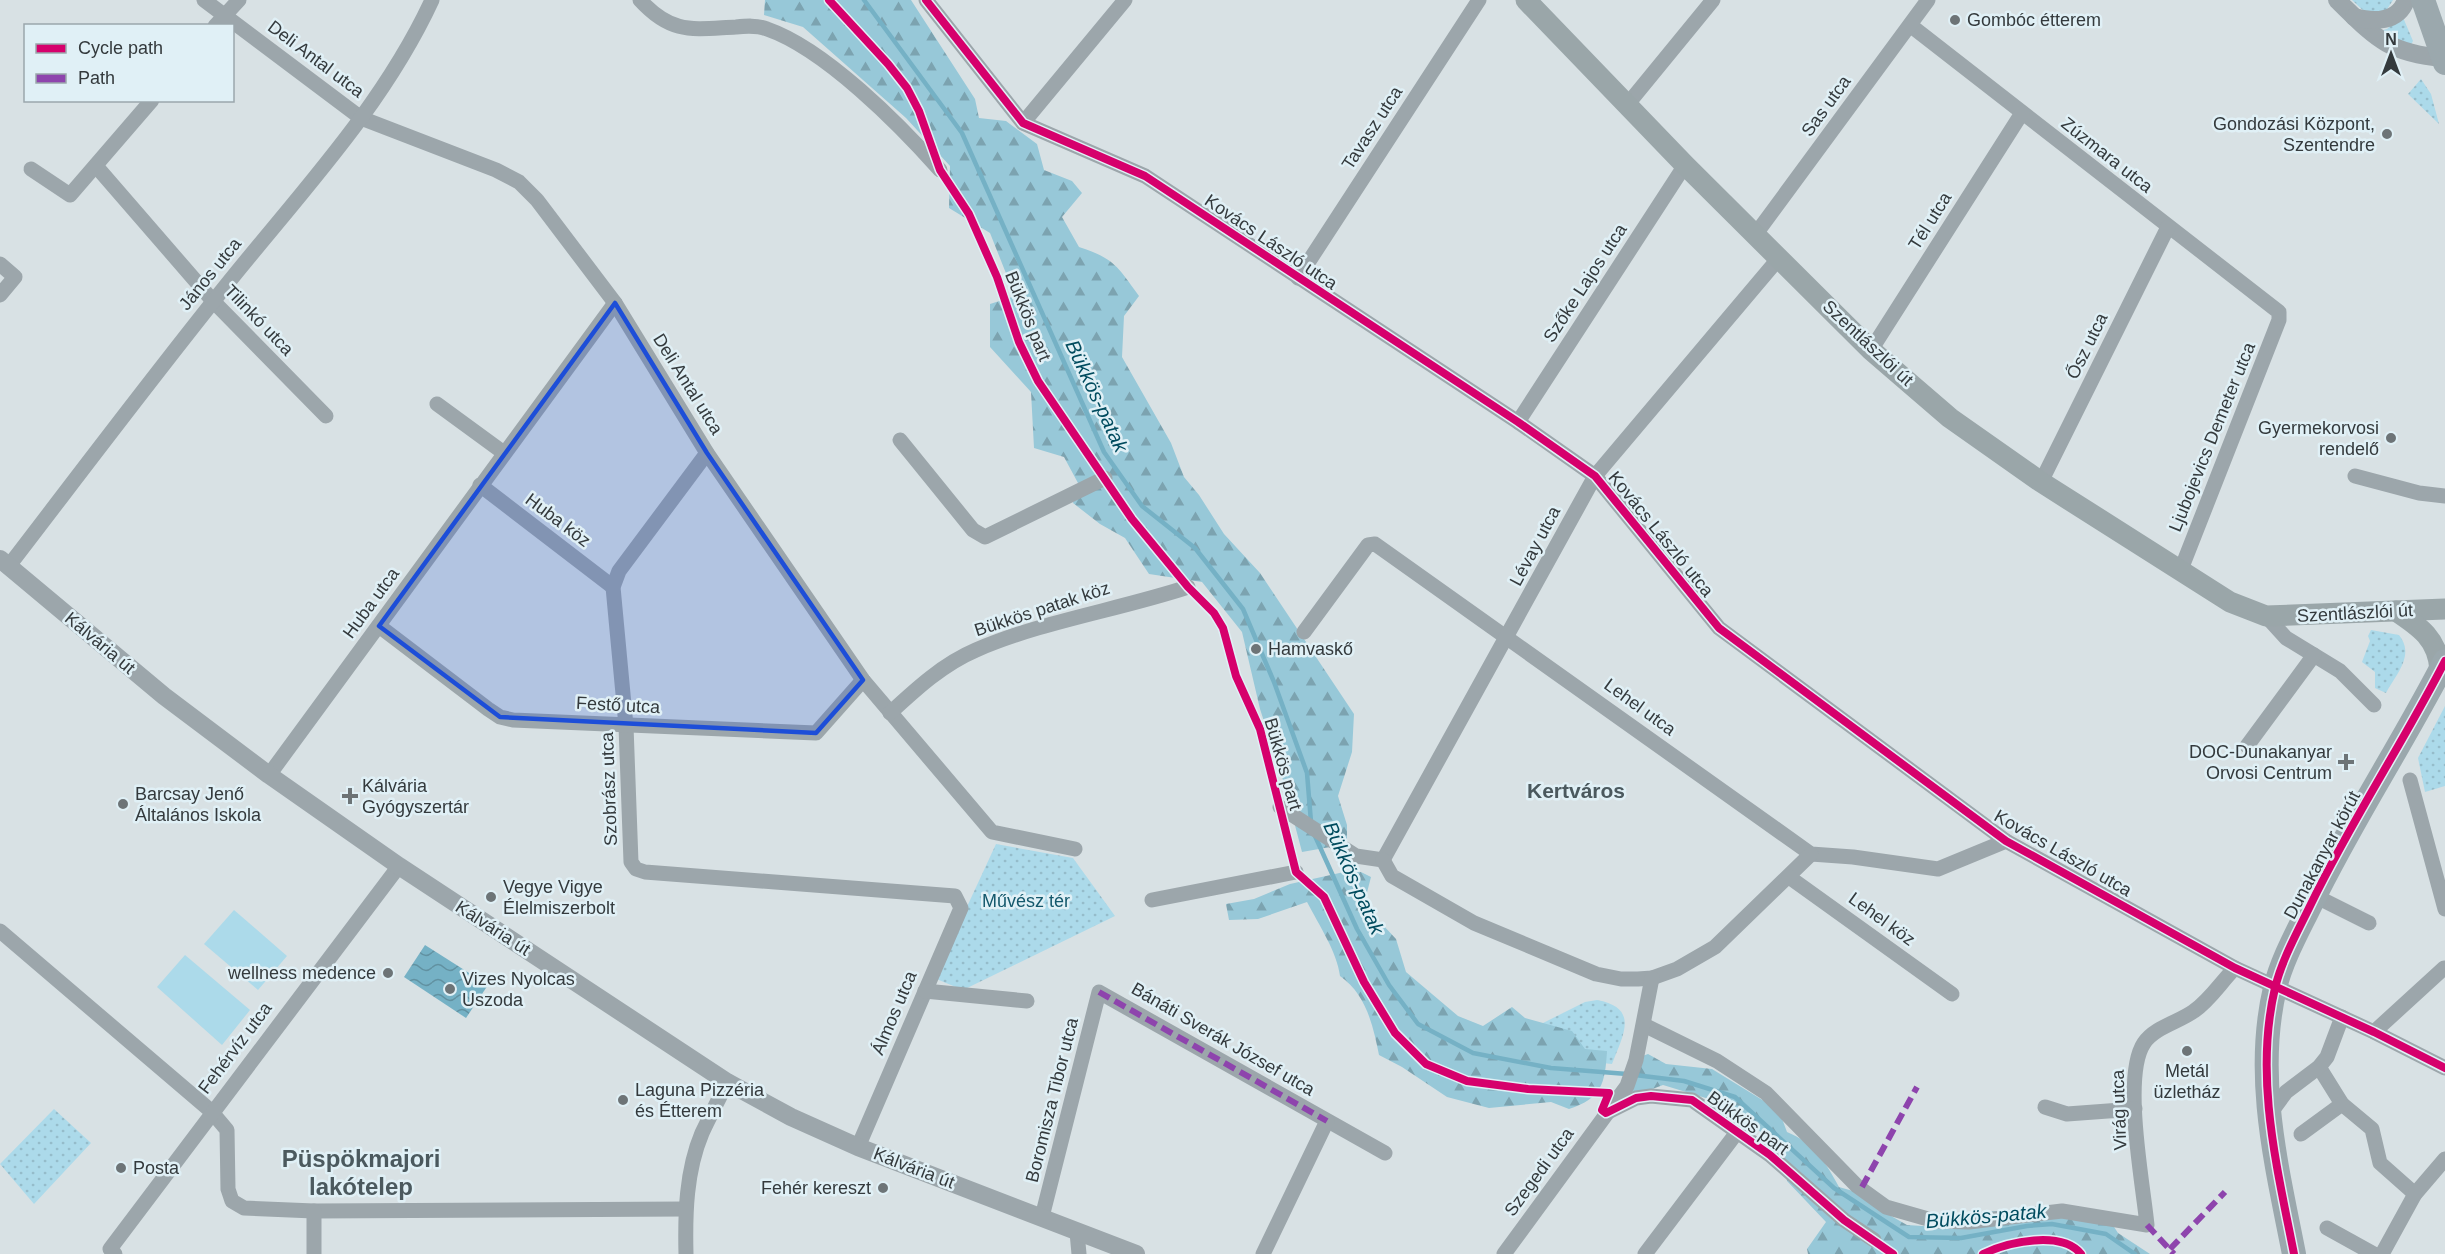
<svg xmlns="http://www.w3.org/2000/svg" width="2445" height="1254" viewBox="0 0 2445 1254" font-family="Arial,sans-serif">
  <defs>
    <pattern id="grass-dots" width="8" height="8" patternUnits="userSpaceOnUse" patternTransform="scale(1.5)"><rect width="8" height="8" fill="#acdaea"/><path d="M2 2h.1M6 6h.1" fill="none" stroke="#95bcca" stroke-width="1.8" stroke-linecap="round"/></pattern>
    <pattern id="forest-firs" width="22" height="20" patternUnits="userSpaceOnUse" patternTransform="scale(1.5)"><rect width="22" height="20" fill="#97c8d8"/><path d="M5 1l3.5 6h-7zM16 11l3.5 6h-7z" fill="#7ca3b0"/></pattern>
    <pattern id="water-waves" width="16" height="10" patternUnits="userSpaceOnUse" patternTransform="scale(1.5)"><rect width="16" height="10" fill="#75b1c5"/><path d="M0 5q4-4 8 0t8 0" fill="none" stroke="#6191a1"/></pattern>
  </defs>
  <rect width="100%" height="100%" fill="#d8e1e4"/>
  <g fill="url(#grass-dots)">
    <path d="M2352,0H2393L2384,14L2368,15Z"/>
    <path d="M2402,15L2413,41L2411,45L2377,32L2387,29Z"/>
    <path d="M2421,79L2431,94L2439,124L2408,94Z"/>
    <path d="M2371,630L2399,635C2415,655 2397,673 2386,693L2375,688V672L2362,662L2370,641L2368,636Z"/>
    <path d="M2445,706V786L2425,792L2418,758Z"/>
    <path d="M996,844L1073,858L1115,916L963,990L934,978Z"/>
    <path d="M1597,1000C1640,1008 1623,1035 1612,1064L1582,1061L1529,1030L1585,1002Z"/>
    <path d="M54,1109L91,1143L34,1204L0,1164Z"/>
  </g>
  <g fill="url(#forest-firs)">
    <path d="M765,0H911L975,99L979,118L1006,121L1037,144L1044,170L1072,181L1082,193L1062,217L1079,247C1114,258 1118,267 1139,296L1124,316L1122,357L1171,443L1184,477L1199,495L1224,534L1260,573L1354,714L1352,752L1338,796L1347,825V844L1302,852L1283,780L1260,709L1242,632L1202,582L1149,574L1125,538L1100,524L1073,503L1078,483L1064,457L1034,448L1031,392L990,347V304L1015,296L990,233L949,208L950,166L906,118L803,27L764,15Z"/>
    <path d="M1344,872H1361L1371,877L1362,912L1383,925L1396,939L1406,972L1458,1016L1483,1026L1512,1007L1525,1018L1572,1031L1585,1049L1607,1051C1605,1084 1602,1098 1569,1109L1551,1102L1489,1108L1447,1097L1402,1067L1379,1055C1373,1025 1366,994 1340,976C1337,952 1319,925 1307,902L1258,919L1229,920L1226,904L1254,899L1290,884Z"/>
    <path d="M1648,1054L1666,1064L1712,1069L1764,1101L1781,1116L1787,1132C1814,1143 1826,1163 1839,1187L1867,1195L1877,1208L1907,1225L1953,1228L1974,1225L1980,1212L2061,1207L2105,1213L2118,1233L2150,1254H1808L1807,1249L1826,1222L1787,1181L1784,1152L1743,1117L1709,1099L1663,1085L1626,1099L1640,1057Z"/>
  </g>
  <g fill="#acdaea">
    <path d="M234,910L287,956L258,990L204,944Z"/>
    <path d="M185,955L250,1010L222,1045L157,987Z"/>
  </g>
  <path fill="url(#water-waves)" d="M425,945L488,985L466,1018L404,977Z"/>
  <g fill="none" stroke-linecap="round" stroke-linejoin="round">
    <g stroke="#75b1c5" stroke-width="4.5">
      <path d="M864,0L962,133L1104,452L1142,506L1195,548L1243,609L1274,682L1307,773L1311,822"/>
      <path d="M1315,836L1357,929L1389,985L1418,1024L1473,1053L1551,1068L1627,1074"/>
      <path d="M1635,1075L1684,1081L1735,1097L1834,1188L1909,1237L1961,1238L2027,1226L2052,1224L2106,1234L2135,1254"/>
    </g>
    <g stroke="#9ca6ab" stroke-width="15">
      <path d="M204,0L361,118L496,170L519,182L537,200L615,303L707,453L863,680L992,832L1075,849"/>
      <path d="M640,0C672,35 693,29 736,27C746,26 757,25 767,29C825,49 900,125 940,170"/>
      <path d="M926,0L1023,123L1145,176L1518,422L1595,476L1719,628L2006,841L2235,968L2374,1032L2445,1068"/>
      <path d="M1910,25L2279,312V320L2180,572"/>
      <path d="M215,26L239,0"/>
      <path d="M1627,105L1713,0"/>
      <path d="M1023,123L1125,0"/>
      <path d="M96,166L213,301L326,416"/>
      <path d="M31,169L70,195L152,100"/>
      <path d="M1755,235L1928,0"/>
      <path d="M0,264L15,277L0,295"/>
      <path d="M1298,278L1479,0"/>
      <path d="M1871,350L2022,113"/>
      <path d="M437,404L504,453"/>
      <path d="M1518,422L1685,165"/>
      <path d="M900,440L973,530L985,537L1105,478"/>
      <path d="M707,453L619,571L613,587L626,726L631,862L636,869L645,872L955,896L961,908L858,1147"/>
      <path d="M2355,476L2419,493L2445,496"/>
      <path d="M2041,482L2168,227"/>
      <path d="M480,485L613,587"/>
      <path d="M8,567C81,472 153,376 228,283C301,192 383,106 432,0"/>
      <path d="M2266,616L2286,638L2340,671L2374,705"/>
      <path d="M379,626L488,709L500,717L513,720L816,733L863,680"/>
      <path d="M1304,632L1368,545L1375,544L1811,854L1853,857L1938,869L2006,841"/>
      <path d="M890,713C916,689 943,664 976,650C1043,621 1118,610 1188,587"/>
      <path d="M2247,746L2314,655"/>
      <path d="M269,775L615,303"/>
      <path d="M2410,780L2445,909"/>
      <path d="M1280,807L1356,856L1383,860"/>
      <path d="M1383,860L1595,476L1779,258"/>
      <path d="M1383,860L1392,876L1474,923L1596,974L1621,979H1638L1652,978L1677,969L1715,947L1811,854"/>
      <path d="M1789,877L1952,994"/>
      <path d="M2315,896L2369,923"/>
      <path d="M1152,900L1296,872"/>
      <path d="M0,931L211,1111L227,1130L228,1189L232,1201L244,1208L314,1211L685,1209"/>
      <path d="M925,991L1027,1001"/>
      <path d="M1644,1025L1717,1061L1766,1093L1857,1186L1886,1207L1935,1221L1969,1222L2062,1211L2147,1225C2143,1183 2122,1076 2144,1043C2155,1027 2179,1022 2194,1011C2210,1000 2221,982 2235,968"/>
      <path d="M2374,1032L2444,968"/>
      <path d="M2319,1067L2342,1104L2372,1129L2380,1163L2415,1194"/>
      <path d="M2045,1107L2067,1114L2135,1109"/>
      <path d="M1606,1113L1636,1098L1651,1096L1692,1100L1770,1155L1844,1220L1874,1240"/>
      <path d="M2269,1115L2286,1092L2319,1067L2327,1057L2342,1017"/>
      <path d="M2301,1134L2342,1104"/>
      <path d="M314,1211V1254"/>
      <path d="M1042,1217L1099,992L1385,1153"/>
      <path d="M2327,1228L2374,1254"/>
      <path d="M1077,1232L1079,1254"/>
      <path d="M115,1254L110,1249L399,866"/>
      <path d="M686,1254C685,1214 686,1171 702,1133C710,1116 719,1099 727,1082"/>
      <path d="M1263,1254L1327,1121"/>
      <path d="M1504,1254L1627,1086L1636,1060L1652,978"/>
      <path d="M1645,1254L1738,1131"/>
      <path d="M2382,1254L2415,1194L2445,1159"/>
    </g>
    <g stroke="#9ca6ab" stroke-width="18">
      <path d="M2337,0C2375,37 2387,53 2443,58"/>
      <path d="M2354,17C2373,22 2398,23 2406,0"/>
      <path d="M0,559L164,696L269,775L399,866L727,1082L791,1117L858,1147L1136,1254"/>
    </g>
    <g stroke="#9aa6a9" stroke-width="21">
      <path d="M1526,0L1685,165L1871,350L1950,418L2041,482L2230,602L2266,616L2445,609"/>
      <path d="M2396,611C2420,627 2438,639 2440,670"/>
    </g>
    <g stroke="#9ba8ad" stroke-width="24">
      <path d="M2423,0L2445,63"/>
      <path d="M2294,1254C2277,1167 2254,1077 2275,988C2282,959 2298,931 2311,904C2351,821 2403,743 2445,661"/>
    </g>
    <g stroke="#8e44ad" stroke-width="6" stroke-dasharray="12 6" stroke-linecap="butt">
      <path d="M1099,992L1327,1121"/>
      <path d="M1862,1187L1917,1087"/>
      <path d="M2147,1225L2174,1254"/>
      <path d="M2170,1249L2225,1192"/>
    </g>
    <g stroke="#e0f0f6" stroke-width="11">
      <g id="cycleway">
        <path d="M829,0L888,64L907,88L919,111L940,170L969,214L997,277L1019,342L1038,381L1132,519L1188,587L1214,613L1223,628L1236,676L1260,729L1296,872L1324,897L1364,982L1395,1033L1426,1064L1467,1081L1528,1089L1609,1093L1602,1110L1606,1113L1636,1098L1651,1096L1692,1100L1770,1155L1844,1220L1893,1254"/>
        <path d="M926,0L1023,123L1145,176L1518,422L1595,476L1719,628L2006,841L2235,968L2374,1032L2445,1068"/>
        <path d="M1983,1254C2008,1242 2061,1230 2081,1254"/>
        <path d="M2294,1254C2277,1167 2254,1077 2275,988C2282,959 2298,931 2311,904C2351,821 2403,743 2445,661"/>
      </g>
    </g>
    <use href="#cycleway" stroke="#d6006c" stroke-width="8"/>
  </g>
  <path fill="#1d4ed8" fill-opacity="0.2" stroke="#1d4ed8" stroke-width="4.5" stroke-linejoin="round" d="M615,303L707,453L863,680L816,733L500,717L379,626Z"/>
  <g fill="#6d7477" stroke="#e0f0f6" stroke-width="2">
    <circle cx="1955" cy="20" r="6"/>
    <circle cx="2387" cy="134" r="6"/>
    <circle cx="2391" cy="438" r="6"/>
    <circle cx="1256" cy="649" r="6"/>
    <path d="M2343 753h6v6h6v6h-6v6h-6v-6h-6v-6h6z"/>
    <path d="M347 787h6v6h6v6h-6v6h-6v-6h-6v-6h6z"/>
    <circle cx="123" cy="804" r="6"/>
    <circle cx="491" cy="897" r="6"/>
    <circle cx="388" cy="973" r="6"/>
    <circle cx="450" cy="989" r="6"/>
    <circle cx="2187" cy="1051" r="6"/>
    <circle cx="623" cy="1100" r="6"/>
    <circle cx="121" cy="1168" r="6"/>
    <circle cx="883" cy="1188" r="6"/>
  </g>
  <g text-anchor="middle" dominant-baseline="central" stroke-width="5" stroke-linejoin="round" paint-order="stroke">
    <g font-size="18" fill="#343a3d" stroke="#e0f0f6" text-anchor="start">
      <text x="1967" y="20">Gombóc étterem</text>
      <text x="2375" y="124" text-anchor="end">Gondozási Központ,<tspan x="2375" dy="21">Szentendre</tspan></text>
      <text x="2379" y="428" text-anchor="end">Gyermekorvosi<tspan x="2379" dy="21">rendelő</tspan></text>
      <text x="1268" y="649">Hamvaskő</text>
      <text x="2332" y="752" text-anchor="end">DOC-Dunakanyar<tspan x="2332" dy="21">Orvosi Centrum</tspan></text>
      <text x="362" y="786">Kálvária<tspan x="362" dy="21">Gyógyszertár</tspan></text>
      <text x="135" y="794">Barcsay Jenő<tspan x="135" dy="21">Általános Iskola</tspan></text>
      <text x="503" y="887">Vegye Vigye<tspan x="503" dy="21">Élelmiszerbolt</tspan></text>
      <text x="376" y="973" text-anchor="end">wellness medence</text>
      <text x="462" y="979">Vizes Nyolcas<tspan x="462" dy="21">Uszoda</tspan></text>
      <text x="2187" y="1071" text-anchor="middle">Metál<tspan x="2187" dy="21">üzletház</tspan></text>
      <text x="635" y="1090">Laguna Pizzéria<tspan x="635" dy="21">és Étterem</tspan></text>
      <text x="133" y="1168">Posta</text>
      <text x="871" y="1188" text-anchor="end">Fehér kereszt</text>
    </g>
    <g font-size="18" fill="#343a3d" stroke="#e0f0f6">
      <text transform="translate(316 59) rotate(37)">Deli Antal utca</text>
      <text transform="translate(1826 106) rotate(-54)">Sas utca</text>
      <text transform="translate(1372 128) rotate(-57)">Tavasz utca</text>
      <text transform="translate(2107 155) rotate(38)">Zúzmara utca</text>
      <text transform="translate(1930 221) rotate(-58)">Tél utca</text>
      <text transform="translate(1271 242) rotate(34)">Kovács László utca</text>
      <text transform="translate(210 274) rotate(-51)">János utca</text>
      <text transform="translate(1585 283) rotate(-57)">Szőke Lajos utca</text>
      <text transform="translate(1028 316) rotate(68)">Bükkös part</text>
      <text transform="translate(259 320) rotate(46)">Tilinkó utca</text>
      <text transform="translate(1868 343) rotate(43)">Szentlászlói út</text>
      <text transform="translate(2087 346) rotate(-64)">Ősz utca</text>
      <text transform="translate(688 384) rotate(58)">Deli Antal utca</text>
      <text transform="translate(2212 437) rotate(-68)">Ljubojevics Demeter utca</text>
      <text transform="translate(558 520) rotate(37)">Huba köz</text>
      <text transform="translate(1661 534) rotate(51)">Kovács László utca</text>
      <text transform="translate(1535 546) rotate(-62)">Lévay utca</text>
      <text transform="translate(371 603) rotate(-54)">Huba utca</text>
      <text transform="translate(1042 609) rotate(-18)">Bükkös patak köz</text>
      <text transform="translate(2355 613) rotate(-3)">Szentlászlói út</text>
      <text transform="translate(100 643) rotate(40)">Kálvária út</text>
      <text transform="translate(618 705) rotate(3)">Festő utca</text>
      <text transform="translate(1640 707) rotate(36)">Lehel utca</text>
      <text transform="translate(1283 764) rotate(74)">Bükkös part</text>
      <text transform="translate(609 789) rotate(-92)">Szobrász utca</text>
      <text transform="translate(2063 853) rotate(30)">Kovács László utca</text>
      <text transform="translate(2322 855) rotate(-62)">Dunakanyar körút</text>
      <text transform="translate(1882 919) rotate(36)">Lehel köz</text>
      <text transform="translate(493 928) rotate(33)">Kálvária út</text>
      <text transform="translate(894 1013) rotate(-67)">Álmos utca</text>
      <text transform="translate(1223 1039) rotate(30)">Bánáti Sverák József utca</text>
      <text transform="translate(235 1048) rotate(-53)">Fehérvíz utca</text>
      <text transform="translate(1052 1100) rotate(-76)">Boromisza Tibor utca</text>
      <text transform="translate(2119 1110) rotate(-92)">Virág utca</text>
      <text transform="translate(1748 1123) rotate(36)">Bükkös part</text>
      <text transform="translate(914 1168) rotate(21)">Kálvária út</text>
      <text transform="translate(1539 1172) rotate(-54)">Szegedi utca</text>
    </g>
    <g font-size="18" fill="#14586c" stroke="#e0f0f6">
      <text x="1026" y="901">Művész tér</text>
    </g>
    <g font-size="20" font-style="italic" fill="#004b5e" stroke="#e0f0f6">
      <text transform="translate(1097 396) rotate(65)">Bükkös-patak</text>
      <text transform="translate(1354 878) rotate(66)">Bükkös-patak</text>
      <text transform="translate(1986 1216) rotate(-5)">Bükkös-patak</text>
    </g>
    <g font-size="21" font-weight="bold" fill="#4b595e" stroke="#e0f0f6">
      <text x="1576" y="790">Kertváros</text>
    </g>
    <g font-size="24" font-weight="bold" fill="#4b595e" stroke="#e0f0f6">
      <text x="361" y="1158">Püspökmajori<tspan x="361" dy="28">lakótelep</tspan></text>
    </g>
  </g>
  <rect x="24" y="24" width="210" height="78" fill="#e0f0f6" stroke="#9ba7ac" stroke-width="1.5"/>
  <rect x="36" y="44" width="30" height="9" fill="#d6006c" stroke="#9ba7ac" stroke-width="1.5"/>
  <text x="78" y="54" font-size="18" fill="#343a3d">Cycle path</text>
  <rect x="36" y="74" width="30" height="9" fill="#8e44ad" stroke="#9ba7ac" stroke-width="1.5"/>
  <text x="78" y="84" font-size="18" fill="#343a3d">Path</text>
  <g transform="translate(2391 54)" stroke="#e0f0f6" stroke-width="4.5" paint-order="stroke">
  <path d="M0-4.5L10 22L0 15L-10 22Z" fill="#343a3d"/>
  <text y="-9" font-size="16" font-weight="bold" text-anchor="middle" fill="#343a3d">N</text>
  </g>
</svg>
